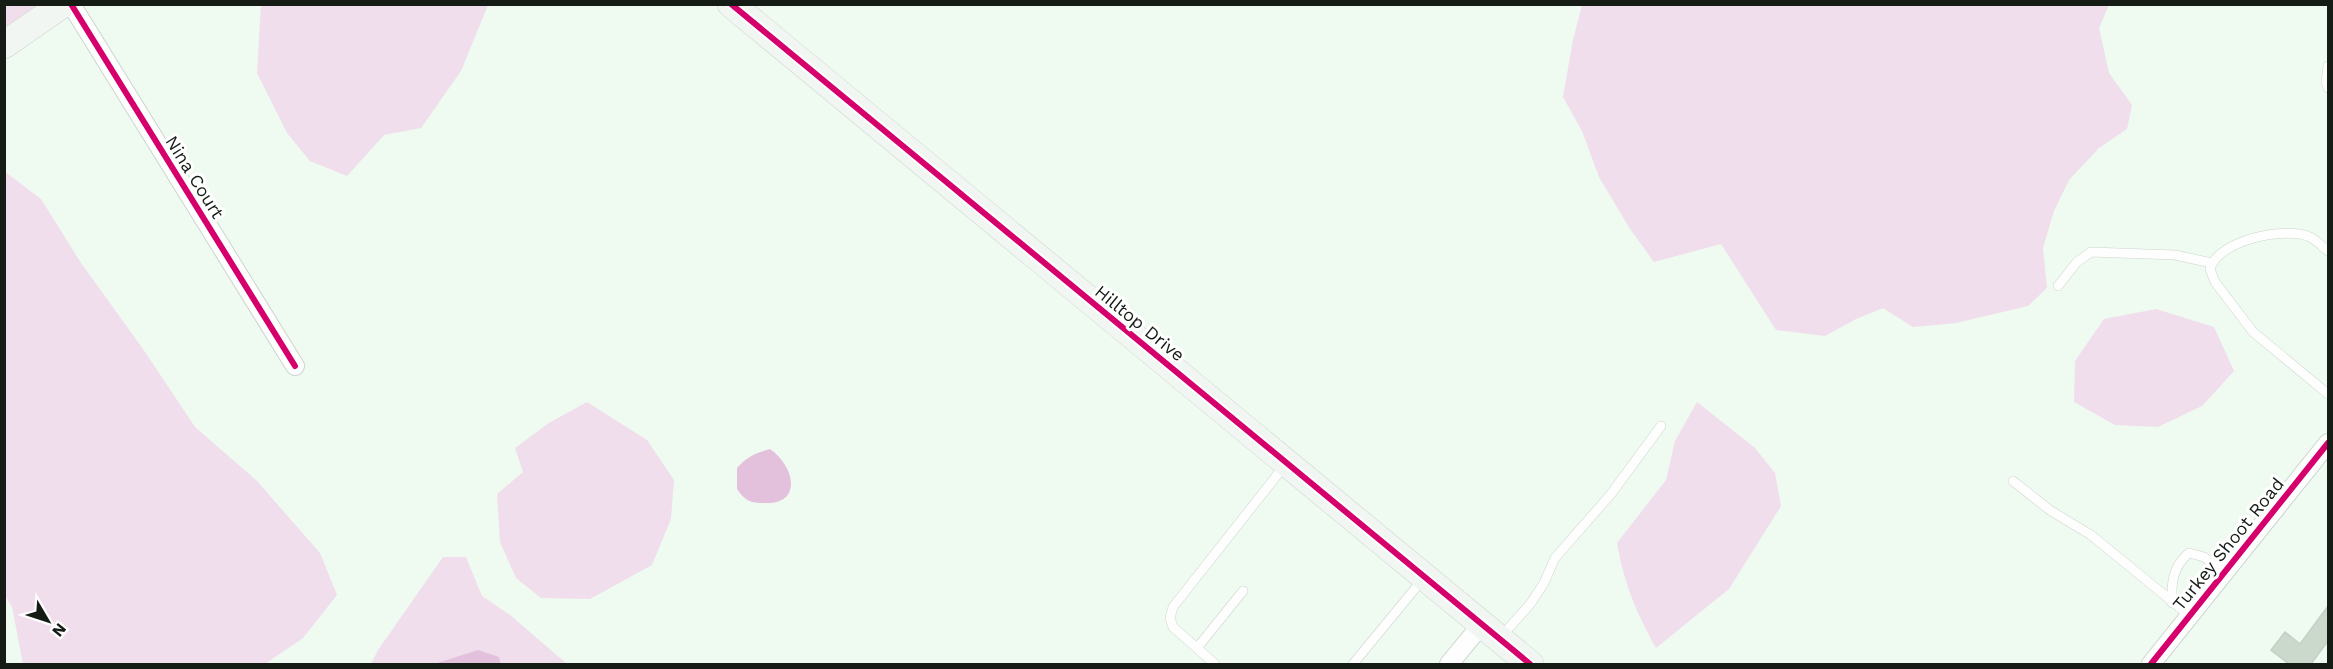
<svg xmlns="http://www.w3.org/2000/svg" width="2333" height="669" viewBox="0 0 2333 669" font-family="'Work Sans',sans-serif">
  <rect width="100%" height="100%" fill="#effaf0"/>
  <g fill="#f0deec">
    <path d="M5,5H46L5,34Z"/>
    <path d="M261,5V4L488,5L461,71L421,128L384,135L347,176L310,161L287,133L257,73Z"/>
    <path d="M2109,5L2099,28L2109,73L2132,105L2127,129L2099,148L2069,180L2054,211L2043,248L2047,288L2028,306L1956,323L1913,327L1883,308L1856,319L1825,336L1776,330L1721,244L1654,262L1630,229L1599,177L1582,131L1563,97L1573,40L1582,5Z"/>
    <path d="M4,171L41,199L81,263L143,349L195,427L256,480L320,553L337,595L303,638L265,664H23L12,607L4,594Z"/>
    <path d="M2156,309L2214,327L2234,371L2202,406L2158,427L2115,425L2074,402L2075,361L2104,319Z"/>
    <path d="M587,402L647,440L674,480L671,519L652,565L590,599L541,598L516,578L500,542L497,494L523,472L515,448L549,423Z"/>
    <path d="M1697,402L1755,448L1775,473L1781,506L1729,589L1656,648C1636,612 1624,583 1617,543L1666,480L1675,441Z"/>
    <path d="M443,557H466L482,596L510,615L567,664H501L499,657L434,664H371L378,650Z"/>
  </g>
  <g fill="#e3c1dd">
    <path d="M770,449C795,466 803,505 764,503C759,503 751,503 746,499C743,497 739,492 737,489V468C747,457 755,453 770,449Z"/>
    <path d="M478,650L499,657L501,664H434Z"/>
  </g>
  <path fill="#cad9cc" stroke="#c6cec7" stroke-width="1.5" d="M2328,606V641L2311,664H2289L2271,650L2285,632L2300,644Z"/>
  <g fill="none" stroke-linecap="round" stroke-linejoin="round">
    <g stroke="#cdd5ce" stroke-width="10">
      <g id="lane">
        <path d="M2328,66L2326,82L2328,88"/>
        <path d="M2328,251C2323,247 2316,240 2310,237C2285,226 2218,240 2210,269L2215,282L2253,332L2328,394"/>
        <path d="M2058,286L2077,262L2091,252L2175,255L2212,263"/>
        <path d="M2013,481L2051,511L2091,535L2190,616"/>
        <path d="M2172,603C2171,583 2173,566 2189,553L2204,557L2225,573"/>
        <path d="M1501,637L1531,603L1544,583L1555,558L1611,494L1661,426"/>
        <path d="M1197,648L1243,591"/>
        <path d="M1215,664L1173,627L1170,618L1173,607L1285,465"/>
        <path d="M1353,664L1423,579"/>
      </g>
    </g>
    <g stroke="#cdd5ce" stroke-width="20">
      <g id="street">
        <path d="M71,4L295,366"/>
        <path d="M1449,664L1482,624"/>
        <path d="M2151,664L2328,443"/>
      </g>
    </g>
    <g stroke="#cdd5ce" stroke-width="28">
      <g id="secondary">
        <path d="M731,4L1530,664"/>
        <path d="M4,45L63,4"/>
      </g>
    </g>
    <use href="#lane" stroke="#fdfefd" stroke-width="9"/>
    <use href="#street" stroke="#fdfefd" stroke-width="18"/>
    <use href="#secondary" stroke="#f1f6f2" stroke-width="27"/>
    <g stroke="#fff" stroke-width="10">
      <g id="cycleway">
        <path d="M71,4L295,366"/>
        <path d="M731,4L1530,664"/>
        <path d="M2151,664L2328,443"/>
      </g>
    </g>
    <use href="#cycleway" stroke="#d6006c" stroke-width="6"/>
  </g>
  <g text-anchor="middle" dominant-baseline="central" stroke-width="6" stroke-linejoin="round" paint-order="stroke">
    <g font-size="18" fill="#141c15" stroke="#fff">
      <text transform="translate(195 177) rotate(58)">Nina Court</text>
      <text transform="translate(1140 323) rotate(39)">Hilltop Drive</text>
      <text transform="translate(2228 544) rotate(-51)">Turkey Shoot Road</text>
    </g>
  </g>
  <rect width="2333" height="669" fill="none" stroke="#141c15" stroke-width="12"/>
  <g transform="translate(48 621) rotate(129)" stroke="#ffffff" stroke-width="4.5" paint-order="stroke">
  <path d="M0-4.5L10 22L0 15L-10 22Z" fill="#141c15"/>
  <text y="-9" font-size="16" font-weight="bold" text-anchor="middle" fill="#141c15">N</text>
  </g>
</svg>
